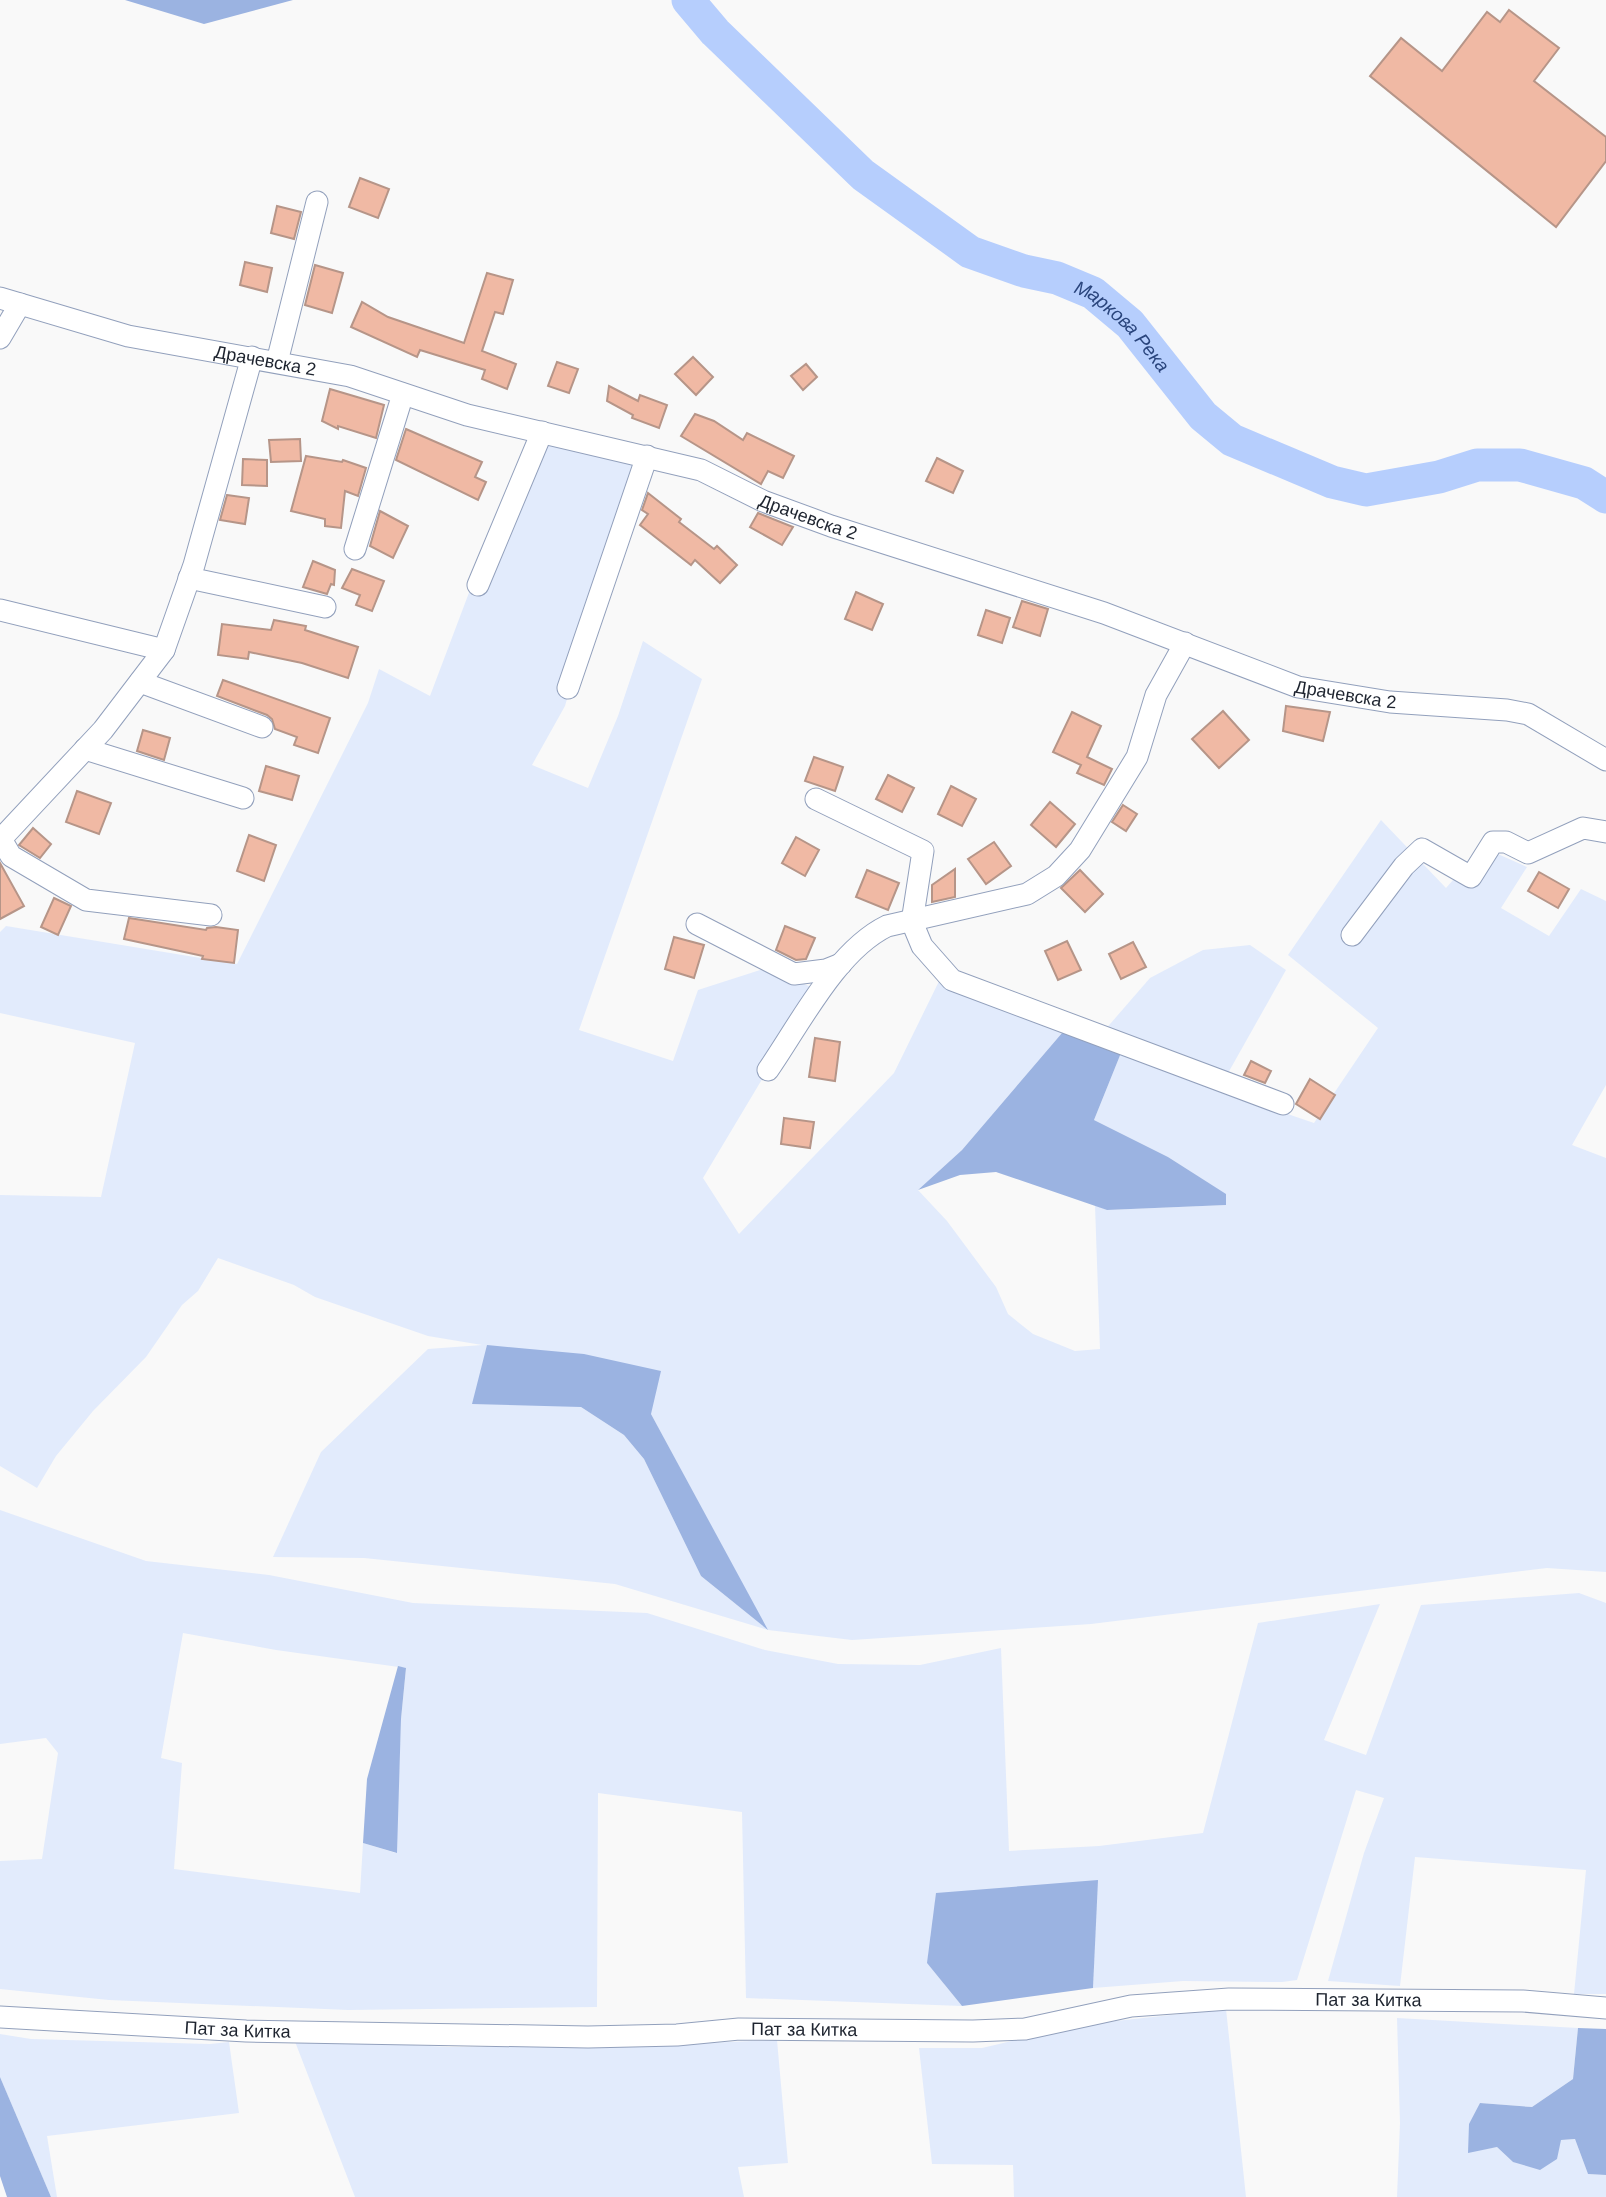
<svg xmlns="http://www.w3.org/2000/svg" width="1606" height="2197" viewBox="0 0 1606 2197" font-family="Helvetica,sans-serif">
  <rect width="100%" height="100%" fill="#f9f9f9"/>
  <g fill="#e2ebfc" fill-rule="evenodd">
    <path d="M527,439L636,462L565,706L532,765L588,788L618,716L643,641L702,679L579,1030L673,1061L698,990L766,968L816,989L703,1178L739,1234L894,1073L946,967L1074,1019L962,1150L918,1190L947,1221L996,1287L1008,1314L1033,1334L1075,1351L1100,1349L1095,1205L1107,1210L1226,1205L1225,1194L1168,1157L1094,1120L1125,1043L1217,1090L1314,1123L1378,1028L1288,955L1381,820L1446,888L1482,847L1527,867L1501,908L1549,936L1581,889L1606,901V1085L1572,1145L1606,1158V1572L1547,1568L1091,1624L852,1640L768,1630L615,1584L364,1558L273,1557L321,1452L428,1349L482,1345L428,1336L315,1297L294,1285L218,1258L198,1291L182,1305L146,1357L93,1411L56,1456L37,1488L0,1466V1195L101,1197L135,1043L0,1013V932L6,926L237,964L368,703L379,669L430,696ZM581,1407L651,1414L766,1628L701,1576L644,1459L624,1435Z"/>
    <path d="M1250,945L1286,970L1223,1082L1104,1031L1150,978L1203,950Z"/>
    <path d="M0,1510L146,1561L269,1575L413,1603L647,1613L765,1650L838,1664L920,1665L1001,1648L1009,1851L1099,1846L1203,1833L1258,1623L1380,1604L1324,1740L1366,1755L1421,1605L1579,1593L1606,1603V1994H1574L1586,1870L1415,1857L1400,1986L1328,1981L1364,1853L1384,1798L1356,1790L1297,1980L1282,1982L1183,1981L1093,1988L1097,1881L927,1963L962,2006L746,1998L742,1812L598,1793L597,2007L348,2010L109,2000L0,1989V1861L42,1859L58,1753L46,1738L0,1744ZM183,1633L276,1650L406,1668L401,1719L396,1853L363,1843L360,1893L174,1869L182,1763L161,1758Z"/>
    <path d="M1226,2009L1246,2197H1014L1013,2165L932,2164L919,2048H982L1079,2025Z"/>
    <path d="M1397,2018L1578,2028L1573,2079L1532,2107L1480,2103L1468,2152L1497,2147L1513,2162L1561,2140L1575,2139L1588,2174L1606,2175V2197H1397L1400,2123Z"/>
    <path d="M0,2034L31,2039L210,2044L229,2042L239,2113L47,2136L57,2197H51L0,2077Z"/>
    <path d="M294,2039L449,2047H612L777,2040L788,2163L738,2167L744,2197H355Z"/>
  </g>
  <g fill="#9bb3e1">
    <path d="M125,0H293L204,24Z"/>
    <path d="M1074,1019L1125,1043L1094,1120L1168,1157L1226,1194V1205L1107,1210L996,1172L960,1175L918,1190L962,1150Z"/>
    <path d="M487,1345L584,1354L661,1371L651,1414L768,1630L701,1576L644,1459L624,1435L581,1407L472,1404Z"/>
    <path d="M398,1666L406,1668L401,1719L397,1853L363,1843L367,1779Z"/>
    <path d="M1098,1880L1093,1988L962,2006L927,1963L936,1893Z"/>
    <path d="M1578,2028L1606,2029V2175L1588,2174L1575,2139L1561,2140L1557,2159L1540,2170L1513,2162L1497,2147L1468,2153L1469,2124L1480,2103L1532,2107L1573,2079Z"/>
    <path d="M0,2077L51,2197H7L0,2176Z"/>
  </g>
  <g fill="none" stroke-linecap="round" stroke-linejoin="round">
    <path stroke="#b6cefd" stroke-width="33" id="s1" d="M688,0L715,32L863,175L970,252L1024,271L1057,278L1093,293L1130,324L1203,416L1232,440L1332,482L1366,490L1439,477L1477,465H1520L1584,483L1606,497"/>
  </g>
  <g fill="#f0b9a4" stroke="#b69588" stroke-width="2">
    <path d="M1509,10L1559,48L1534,81L1606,137V161L1556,227L1370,76L1401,38L1442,71L1487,12L1500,22Z"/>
    <path d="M360,178L389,189L378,218L349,207Z"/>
    <path d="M277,206L301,212L294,239L271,233Z"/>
    <path d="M245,262L272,268L267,292L240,285Z"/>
    <path d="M315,265L343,273L332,313L305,305Z"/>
    <path d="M487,273L513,280L503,314L495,312L482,351L516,364L507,389L482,379L485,370L420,350L417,357L351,327L362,302L388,317L464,343Z"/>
    <path d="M693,357L713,377L696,395L675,374Z"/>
    <path d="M557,362L578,369L569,393L548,386Z"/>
    <path d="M806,364L817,377L803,390L791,376Z"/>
    <path d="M609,386L638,401L640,395L667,405L659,428L632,418L633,415L607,401Z"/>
    <path d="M330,389L384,405L376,438L338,426V429L322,421Z"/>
    <path d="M695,414L714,421L743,440L747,433L794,456L783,478L768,471L761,484L681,436Z"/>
    <path d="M406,429L482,462L475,477L486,482L478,500L396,460Z"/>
    <path d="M300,439L301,461L271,462L269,440Z"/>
    <path d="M306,456L342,462L343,460L366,468L358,496L345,491L341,528L325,526V519L291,511Z"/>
    <path d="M937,458L963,471L953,493L926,481Z"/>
    <path d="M243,459L267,460V486L242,485Z"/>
    <path d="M648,493L681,519L679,522L714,549L717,546L737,565L720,583L695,560L691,565L640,525L648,514L642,510Z"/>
    <path d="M227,495L249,498L245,524L220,520Z"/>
    <path d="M380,511L408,526L393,558L370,546Z"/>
    <path d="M758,513L793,527L782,545L750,527Z"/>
    <path d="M313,561L335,570L334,585L331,584L327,594L303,587Z"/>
    <path d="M352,569L384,581L372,611L356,605L360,595L342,588Z"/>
    <path d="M856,592L883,604L872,630L845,619Z"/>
    <path d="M1022,601L1048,609L1040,636L1013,627Z"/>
    <path d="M986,610L1010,618L1002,643L978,635Z"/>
    <path d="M274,620L306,626L305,630L358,647L348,678L302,663L249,652L248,659L218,655L222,624L271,630Z"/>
    <path d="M223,680L330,718L318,753L294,745L297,737L275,729L272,719L267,715L217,696Z"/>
    <path d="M1286,706L1330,712L1323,741L1283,731Z"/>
    <path d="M1223,711L1249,740L1219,768L1192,739Z"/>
    <path d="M1072,712L1101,726L1087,757L1112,769L1104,785L1077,773L1081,765L1053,752Z"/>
    <path d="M143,730L170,738L164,760L137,751Z"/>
    <path d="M814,757L843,767L835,791L805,781Z"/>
    <path d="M266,766L299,776L292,800L259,791Z"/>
    <path d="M888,775L914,788L902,812L876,799Z"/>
    <path d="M951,786L976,799L962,826L938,814Z"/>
    <path d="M77,791L111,803L99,834L66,822Z"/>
    <path d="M1050,802L1075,824L1056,847L1031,825Z"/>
    <path d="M1123,805L1137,814L1126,831L1112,822Z"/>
    <path d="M33,828L51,844L40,858L19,845Z"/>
    <path d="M249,835L276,845L264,881L237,871Z"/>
    <path d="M796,837L819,850L805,876L782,863Z"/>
    <path d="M994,842L1011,866L986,884L968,859Z"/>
    <path d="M0,863L24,906L0,919Z"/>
    <path d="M955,869V897L932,902V885Z"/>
    <path d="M867,870L899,883L888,910L856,897Z"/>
    <path d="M1080,870L1103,894L1085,912L1061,888Z"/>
    <path d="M1539,872L1569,889L1558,908L1528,891Z"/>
    <path d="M54,898L71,906L58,935L41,927Z"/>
    <path d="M129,918L206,930L207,928L216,927L238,930L234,963L202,959L203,956L124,939Z"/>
    <path d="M785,926L815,938L806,959L796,960L776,950Z"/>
    <path d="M674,937L704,945L694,978L665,969Z"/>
    <path d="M1067,941L1081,970L1058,980L1045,951Z"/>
    <path d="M1133,942L1146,967L1121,979L1109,954Z"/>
    <path d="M815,1038L840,1042L835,1081L809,1077Z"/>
    <path d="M1251,1061L1271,1071L1265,1083L1244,1075Z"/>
    <path d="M1310,1079L1335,1095L1320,1119L1296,1104Z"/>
    <path d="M784,1118L814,1122L810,1148L781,1144Z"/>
  </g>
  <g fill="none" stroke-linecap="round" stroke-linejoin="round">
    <g stroke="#92a0bc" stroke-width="23">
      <g id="minor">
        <path id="s2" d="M0,298L128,336L350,376L467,415L701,470L763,501L831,526L1104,613L1298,687L1390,702L1507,710L1528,714L1606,760"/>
        <path d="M0,338L20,304"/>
        <path d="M277,362L317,202"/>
        <path d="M355,549L403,394"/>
        <path d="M189,578L325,607"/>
        <path d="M478,585L542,432"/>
        <path d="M0,610L164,650"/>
        <path d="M140,682L262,727"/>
        <path d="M568,688L647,456"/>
        <path d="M85,749L243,798"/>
        <path d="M816,799L923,851L912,922L922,946L952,980L1283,1104"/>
        <path d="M211,915L86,900L11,856L1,839L103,730L164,650L194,565L252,357"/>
        <path d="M697,924L794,974L826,970L841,964"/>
        <path d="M1352,935L1404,866L1422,849L1471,877L1493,842H1506L1528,853L1583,828L1606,832"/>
        <path d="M768,1070C800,1024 836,951 887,926L1027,894L1056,876L1080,850L1137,757L1156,695L1185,643"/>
        <path id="s3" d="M0,2017L246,2031L588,2037L677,2035L739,2029L973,2031L1025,2029L1131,2006L1229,1999L1523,2001L1606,2008"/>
      </g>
    </g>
    <use href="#minor" stroke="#fff" stroke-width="21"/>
  </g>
  <g text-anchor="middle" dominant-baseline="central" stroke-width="5" stroke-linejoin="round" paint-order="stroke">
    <g font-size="18" fill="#1e242f" stroke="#fff">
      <text stroke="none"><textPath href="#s2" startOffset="273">Драчевска 2</textPath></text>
      <text stroke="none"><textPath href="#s2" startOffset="840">Драчевска 2</textPath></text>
      <text stroke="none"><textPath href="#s2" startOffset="1407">Драчевска 2</textPath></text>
      <text stroke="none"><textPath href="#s3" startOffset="1372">Пат за Китка</textPath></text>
      <text stroke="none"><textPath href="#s3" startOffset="805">Пат за Китка</textPath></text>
      <text stroke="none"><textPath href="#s3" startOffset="238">Пат за Китка</textPath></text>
    </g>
    <g font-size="19" font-style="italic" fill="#2a457d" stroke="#fff">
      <text stroke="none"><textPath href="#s1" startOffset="553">Маркова Река</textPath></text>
    </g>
  </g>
</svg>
